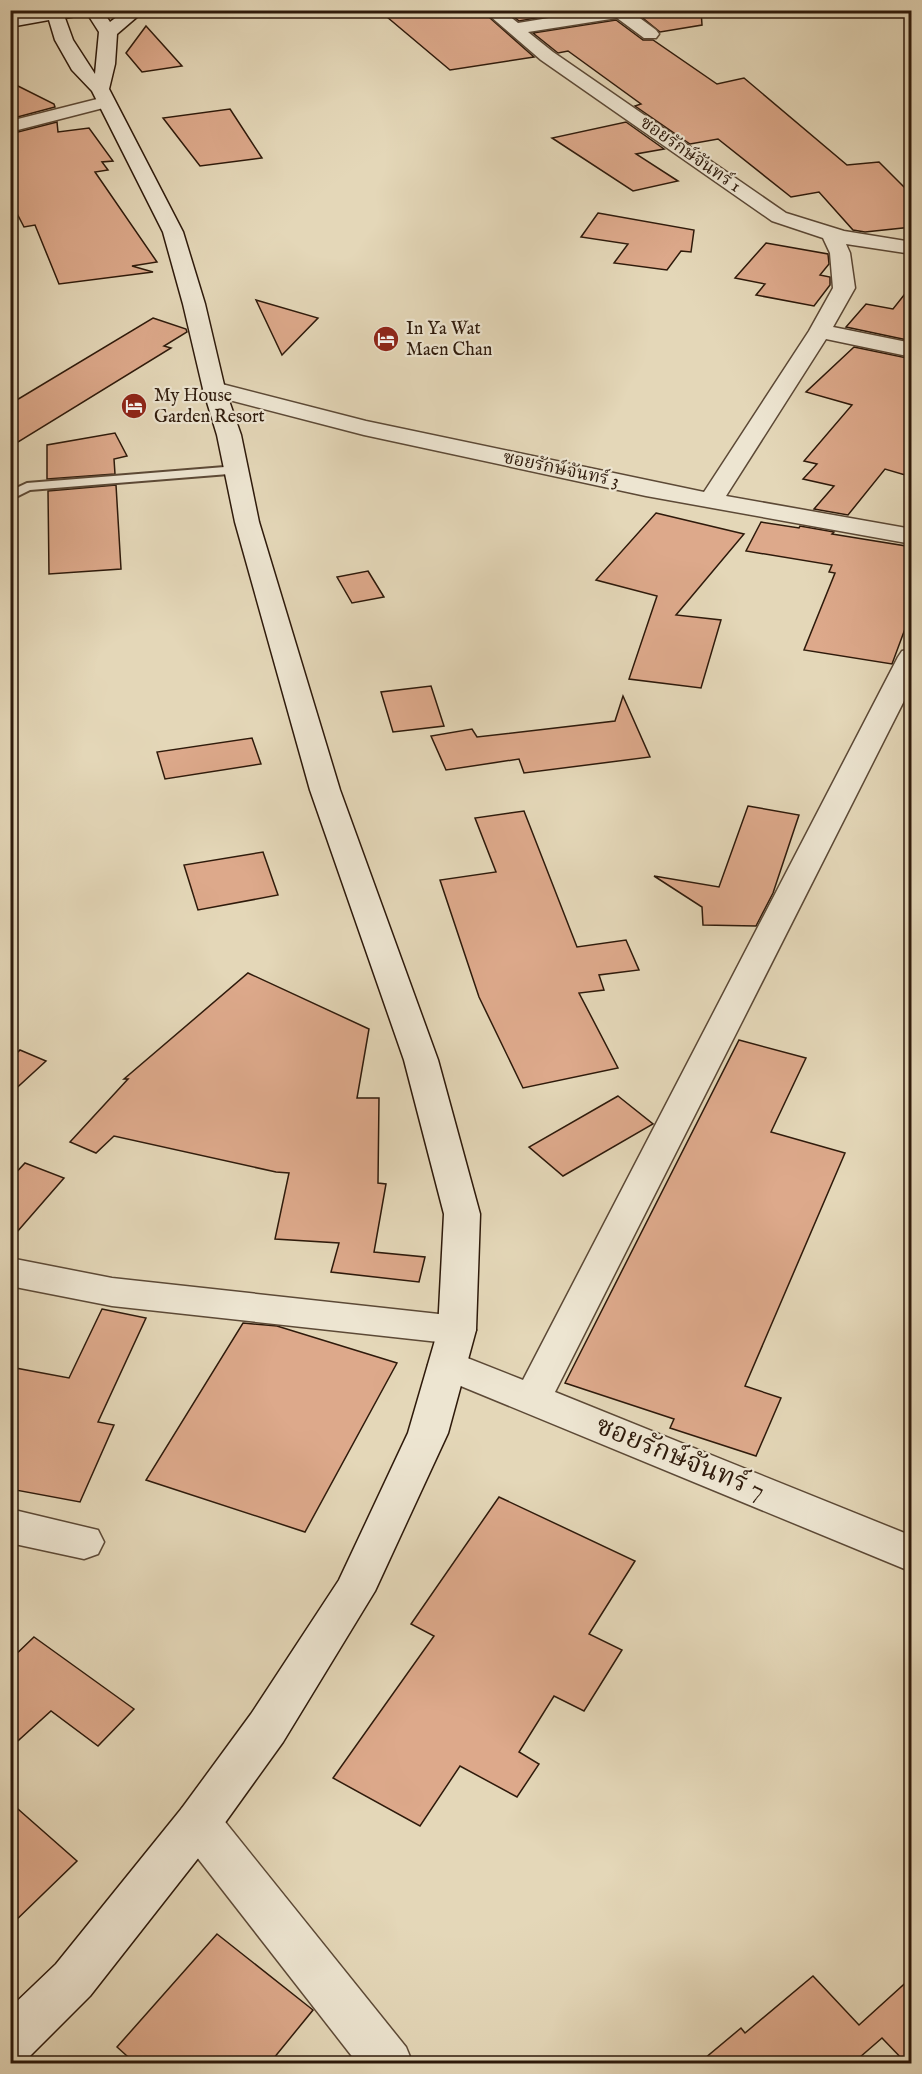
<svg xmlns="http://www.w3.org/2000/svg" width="922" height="2074" viewBox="0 0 922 2074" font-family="'IM FELL English','Noto Serif Thai',serif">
  <rect width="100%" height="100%" fill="#e4d7b8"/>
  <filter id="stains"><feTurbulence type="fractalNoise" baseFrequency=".00333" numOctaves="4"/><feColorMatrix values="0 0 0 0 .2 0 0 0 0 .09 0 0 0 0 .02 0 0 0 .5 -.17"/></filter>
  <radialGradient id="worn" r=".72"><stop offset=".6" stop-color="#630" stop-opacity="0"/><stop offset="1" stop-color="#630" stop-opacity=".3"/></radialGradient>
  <g fill="#dda98b" stroke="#2e1a0b" stroke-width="1.5">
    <path d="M426,10H481L534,57L450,70L387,17Z"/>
    <path d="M506,10H581L519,21Z"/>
    <path d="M633,10H701L702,25L660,32Z"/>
    <path d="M616,20L643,40H653L717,84L744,78L847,165L879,162L912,195V227L865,232L853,230L819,192L791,197L718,139L690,144L635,106L641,104L568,51L558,53L533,33Z"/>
    <path d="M146,26L182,66L142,72L126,53Z"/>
    <path d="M10,82L54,104L55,107L10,119Z"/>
    <path d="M230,109L262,158L200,166L163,118Z"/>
    <path d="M57,122L58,132L89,128L113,161L102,162L108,170L95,172L157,262L132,266L153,272L59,284L35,225L24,227L10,200V134Z"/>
    <path d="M626,122L664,149L636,154L678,181L633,191L552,138Z"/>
    <path d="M598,213L694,230L691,252L681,251L667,270L614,263L628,244L581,237Z"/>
    <path d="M766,243L828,254L829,264L820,275L830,277V285L814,306L756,295L765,284L735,278Z"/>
    <path d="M912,285V341L846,327L866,304L893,309Z"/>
    <path d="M256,300L318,318L282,355Z"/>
    <path d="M153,318L186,329L187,332L164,346L171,348L10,447V404Z"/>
    <path d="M854,347L912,359V477L885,469L848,515L814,509L834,486L803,479L817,464L804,461L852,405L806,392Z"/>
    <path d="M115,433L127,456L114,459L115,474L47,479V445Z"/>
    <path d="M116,485L121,569L49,574L48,491Z"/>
    <path d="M656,513L744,534L676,615L721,620L701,688L629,679L657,596L596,580Z"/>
    <path d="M761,522L799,528L800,526L834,532L832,534L912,547V610L892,664L804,650L835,573L829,572L832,565L746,551Z"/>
    <path d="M368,571L384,597L352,603L337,577Z"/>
    <path d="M431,686L444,726L393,732L381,692Z"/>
    <path d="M623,696L650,757L524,773L519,759L446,770L431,736L472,729L477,737L615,721Z"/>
    <path d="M252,738L261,764L165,779L157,752Z"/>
    <path d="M748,806L799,815L773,893L756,926L703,925L702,907L654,876L719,887Z"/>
    <path d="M524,811L577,947L626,940L639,970L599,975L604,990L579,993L618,1068L523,1088L479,997L440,880L496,872L475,818Z"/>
    <path d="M263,852L278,895L198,910L184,865Z"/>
    <path d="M248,973L369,1029L357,1098H379L378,1183L386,1184L374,1252L425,1257L419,1282L331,1272L339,1243L275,1239L289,1173L276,1172L114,1136L96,1153L70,1142L128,1079H124Z"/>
    <path d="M739,1040L806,1058L771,1132L845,1153L745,1386L781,1398L756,1456L670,1428L674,1419L565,1383Z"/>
    <path d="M20,1050L46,1061L10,1094V1060Z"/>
    <path d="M618,1096L653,1124L563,1176L529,1147Z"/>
    <path d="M25,1163L64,1178L10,1240V1179Z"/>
    <path d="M102,1309L146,1318L98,1422L114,1425L80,1502L10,1489V1367L69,1378Z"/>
    <path d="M243,1323L277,1326L397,1363L305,1532L146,1480Z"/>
    <path d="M499,1497L635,1561L589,1634L622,1650L584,1711L554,1696L519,1752L539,1764L517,1797L460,1766L420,1826L333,1778L434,1636L411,1624Z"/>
    <path d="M34,1637L134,1709L98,1746L51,1711L10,1748V1660Z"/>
    <path d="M10,1802L77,1861L10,1926Z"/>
    <path d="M217,1934L313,2010L269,2064H136L117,2047Z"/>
    <path d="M813,1976L859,2025L912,1977V2064H907L882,2038L852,2064H698L741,2028L745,2033Z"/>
  </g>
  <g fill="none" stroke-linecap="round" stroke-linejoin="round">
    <g stroke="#5c4936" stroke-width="4">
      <path id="service" d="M237,466L241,467V473L30,490L10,500V491L27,483Z"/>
    </g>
    <g stroke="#5c4936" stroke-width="3">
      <g id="minor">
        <path d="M483,10H502L518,23L598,10H629L656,30L659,34L656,38H644L617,18L528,32L553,52L786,213L844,231L912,242V254L846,244L850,253L855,288L833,327L912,343V357L826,339L726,496L912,529V544L646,496L364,435L206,394L203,389L206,384L214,382L366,421L704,492L809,331L833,288L830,253L823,238L772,221L541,60Z"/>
        <path d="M105,97L111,98L114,102L111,106L10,132V121Z"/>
        <path d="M912,649V685L555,1392L912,1536V1572L434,1375L428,1365L434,1355L447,1350L523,1380L898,657L902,651Z"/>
        <path d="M10,1258L112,1278L457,1316L470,1320L476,1330L470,1340L457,1344L112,1306L10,1286Z"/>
        <path d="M10,1509L98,1530L104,1542L98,1554L84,1559L10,1543Z"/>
        <path d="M198,1802L214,1808L406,2047L413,2064H358L182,1838L175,1823L182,1808Z"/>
      </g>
    </g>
    <g stroke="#2e1a0b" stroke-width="3">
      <path id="secondary" d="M44,10H84L82,15L65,18L73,40L95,74L99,32L85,10H102L110,22L126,10H145L117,34L115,64L109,89L183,232L205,304L225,389L241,435L259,522L340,790L438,1060L480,1214L476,1330L448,1433L375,1591L283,1742L214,1838L90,1996L27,2059L10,2064V2008L56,1964L182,1808L251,1714L339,1580L408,1433L438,1330L444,1214L404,1060L310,790L235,522L217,435L203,389L183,304L163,232L92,91L72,70L55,40L49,20L10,27V17Z"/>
    </g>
    <use href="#service" fill="#ede5d1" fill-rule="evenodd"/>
    <use href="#minor" fill="#ede5d1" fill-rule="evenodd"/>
    <use href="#secondary" fill="#ede5d1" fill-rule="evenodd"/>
  </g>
  <defs>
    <g id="hotel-disc" transform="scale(1.35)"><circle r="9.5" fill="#8f2418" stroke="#ede5d1"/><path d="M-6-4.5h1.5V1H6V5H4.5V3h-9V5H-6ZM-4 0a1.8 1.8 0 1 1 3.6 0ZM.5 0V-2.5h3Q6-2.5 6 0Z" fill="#fff"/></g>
  </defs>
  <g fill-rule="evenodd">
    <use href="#hotel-disc" x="386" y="339"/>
    <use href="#hotel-disc" x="134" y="406"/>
  </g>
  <g text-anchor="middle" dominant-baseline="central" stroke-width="4.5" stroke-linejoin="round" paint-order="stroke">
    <g font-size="18" fill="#2e1a0b" stroke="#ede5d1">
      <text transform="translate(690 155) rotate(35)">ซอยรักษ์จันทร์ 1</text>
      <text transform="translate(561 470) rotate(12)">ซอยรักษ์จันทร์ 3</text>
    </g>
    <g font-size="18" fill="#2e1a0b" stroke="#ede5d1" text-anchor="start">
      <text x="406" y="329">In Ya Wat<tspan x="406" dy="21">Maen Chan</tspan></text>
      <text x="154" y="396">My House<tspan x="154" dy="21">Garden Resort</tspan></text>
    </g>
    <g font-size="27" fill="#2e1a0b" stroke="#ede5d1">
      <text transform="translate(680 1459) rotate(22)">ซอยรักษ์จันทร์ 7</text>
    </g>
  </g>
  <rect width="922" height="2074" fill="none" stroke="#e4d7b8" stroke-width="36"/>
  <rect x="12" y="12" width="898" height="2050" fill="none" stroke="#2e1a0b" stroke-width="3"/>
  <rect x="18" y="18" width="886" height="2038" fill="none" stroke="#2e1a0b" stroke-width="1.5"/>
  <rect width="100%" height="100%" filter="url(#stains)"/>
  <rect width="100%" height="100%" fill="url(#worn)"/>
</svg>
